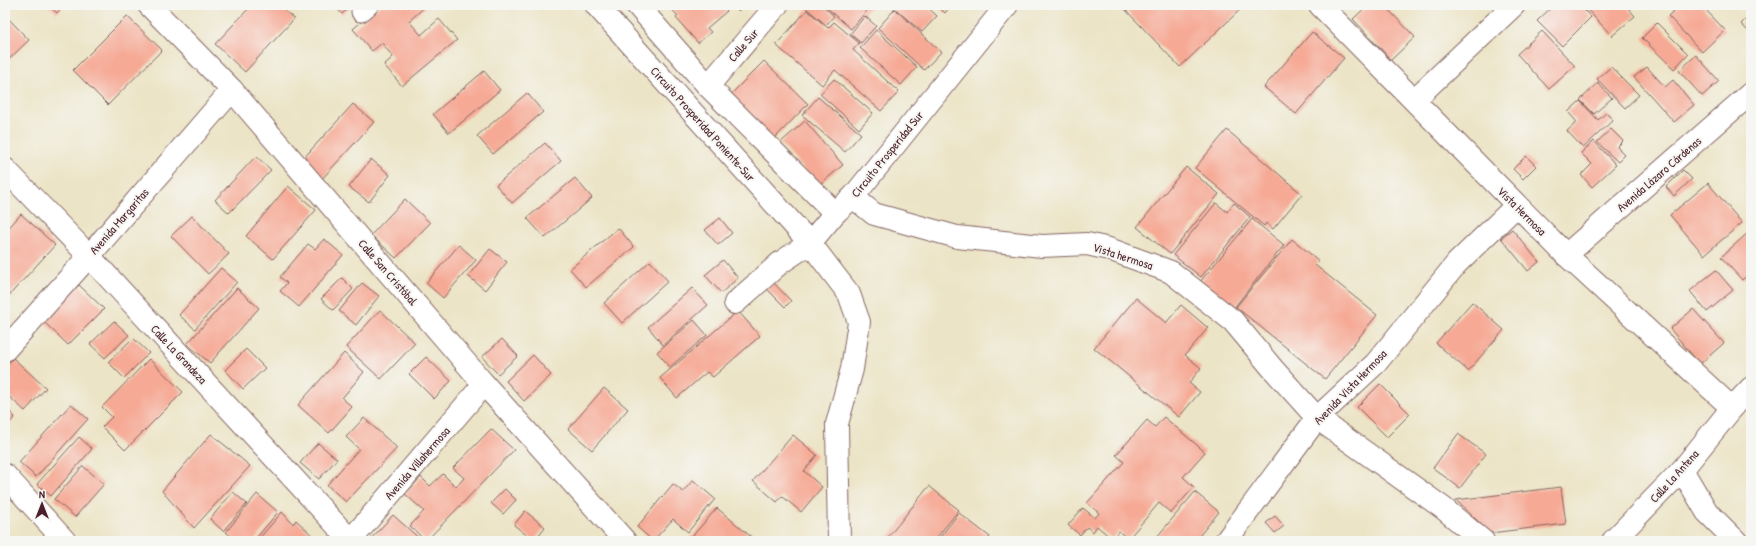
<svg xmlns="http://www.w3.org/2000/svg" width="1756" height="546" viewBox="0 0 1756 546" font-family="'Patrick Hand',sans-serif">
  <rect width="100%" height="100%" fill="#f6f6f2"/>
  <filter id="ink" filterUnits="userSpaceOnUse"><feTurbulence type="fractalNoise" baseFrequency=".025" numOctaves="2"/><feDisplacementMap in="SourceGraphic" scale="8" xChannelSelector="R" yChannelSelector="G"/><feConvolveMatrix kernelMatrix="1 2 1 2 8 2 1 2 1" color-interpolation-filters="sRGB"/></filter>
  <filter id="wash" filterUnits="userSpaceOnUse"><feTurbulence type="fractalNoise" baseFrequency=".012" numOctaves="4" result="noise"/><feDisplacementMap in="SourceGraphic" scale="16" xChannelSelector="R" yChannelSelector="G"/><feGaussianBlur stdDeviation="0.9" result="paint"/><feColorMatrix in="noise" values="0 0 0 0 0 0 0 0 0 0 0 0 0 0 0 0 0 1.4 0 .05"/><feComposite in="paint" operator="in"/></filter>
  <g filter="url(#wash)">
    <rect width="100%" height="100%" fill="#ece4c6"/>
    <g id="blocks">
      <g fill="#f6aa96">
        <path d="M48,5H64L57,13Z"/>
        <path d="M252,5H279L294,19L245,72L215,44Z"/>
        <path d="M334,5H352L342,14Z"/>
        <path d="M381,5H427L409,21L421,35L439,19L457,40L402,86L384,65L393,57L382,43L372,51L353,29Z"/>
        <path d="M668,5H721L727,11L707,28L711,32L698,43L676,18L678,16Z"/>
        <path d="M733,5H745L738,11Z"/>
        <path d="M808,5H822L834,16L826,25L806,8Z"/>
        <path d="M824,5H872L851,29Z"/>
        <path d="M895,5H925L937,16L922,32L893,7Z"/>
        <path d="M936,5H951L945,13Z"/>
        <path d="M1121,5H1245L1180,67Z"/>
        <path d="M1368,5H1384L1415,37L1391,60L1353,19Z"/>
        <path d="M1554,5H1579L1591,17L1562,46L1537,21Z"/>
        <path d="M1583,5H1625L1635,16L1612,36Z"/>
        <path d="M1680,5H1701L1725,30L1702,52L1668,16Z"/>
        <path d="M895,9L941,52L924,70L878,28Z"/>
        <path d="M807,10L828,28L834,22L859,43L853,50L899,92L881,111L835,70L822,85L776,45Z"/>
        <path d="M1751,14V34L1741,24Z"/>
        <path d="M5,15L29,40L5,63Z"/>
        <path d="M127,16L162,50L108,105L73,70Z"/>
        <path d="M865,16L876,26L861,43L850,34Z"/>
        <path d="M1657,23L1688,54L1674,69L1642,38Z"/>
        <path d="M876,30L917,67L901,85L860,48Z"/>
        <path d="M1542,31L1575,66L1549,89L1517,54Z"/>
        <path d="M1312,32L1344,58L1296,114L1264,87Z"/>
        <path d="M1696,55L1719,81L1702,96L1679,71Z"/>
        <path d="M764,61L808,104L773,140L728,97Z"/>
        <path d="M1611,67L1639,95L1625,108L1597,79Z"/>
        <path d="M1647,67L1665,87L1673,80L1694,105L1674,122L1634,77Z"/>
        <path d="M484,71L500,90L449,133L433,114Z"/>
        <path d="M834,79L873,113L859,129L820,94Z"/>
        <path d="M1598,83L1612,98L1594,114L1580,100Z"/>
        <path d="M527,93L543,112L493,154L477,136Z"/>
        <path d="M818,97L861,134L845,152L802,115Z"/>
        <path d="M1580,101L1598,120L1606,113L1613,120L1583,148L1567,131L1577,122L1568,112Z"/>
        <path d="M353,104L374,122L320,181L300,162Z"/>
        <path d="M1751,104V118L1744,109Z"/>
        <path d="M805,121L843,165L818,186L780,143Z"/>
        <path d="M1611,129L1623,141L1617,147L1625,155L1618,162L1597,142Z"/>
        <path d="M1227,130L1302,194L1273,229L1266,223L1264,226L1195,168Z"/>
        <path d="M1594,141L1616,165L1592,187L1581,175L1592,164L1581,153Z"/>
        <path d="M545,143L561,161L512,203L496,185Z"/>
        <path d="M256,156L271,170L229,213L215,200Z"/>
        <path d="M1526,156L1536,166L1523,179L1513,169Z"/>
        <path d="M371,159L390,175L369,202L349,187Z"/>
        <path d="M1186,167L1219,194L1170,254L1137,227Z"/>
        <path d="M1683,170L1692,179L1674,196L1666,187Z"/>
        <path d="M575,178L592,198L545,238L527,218Z"/>
        <path d="M1708,183L1742,223L1704,255L1670,215Z"/>
        <path d="M288,186L316,210L273,259L246,236Z"/>
        <path d="M405,199L430,223L396,258L371,235Z"/>
        <path d="M1216,203L1227,212L1234,203L1250,217L1201,277L1173,255Z"/>
        <path d="M21,214L55,245L5,300V232Z"/>
        <path d="M192,216L229,254L208,274L171,236Z"/>
        <path d="M720,218L732,233L718,245L705,230Z"/>
        <path d="M1252,219L1284,245L1233,309L1200,282Z"/>
        <path d="M618,228L634,247L586,287L570,269Z"/>
        <path d="M1512,229L1539,262L1528,271L1501,238Z"/>
        <path d="M1751,230V272L1742,280L1721,257Z"/>
        <path d="M324,239L343,255L299,307L280,291L287,283L280,277L308,244L315,249Z"/>
        <path d="M1292,239L1319,261L1315,265L1377,315L1325,379L1236,307Z"/>
        <path d="M459,245L476,260L443,298L426,283Z"/>
        <path d="M490,249L507,262L485,290L468,276Z"/>
        <path d="M723,260L738,278L721,293L705,275Z"/>
        <path d="M650,261L668,281L622,323L604,303Z"/>
        <path d="M221,268L237,282L195,329L179,315Z"/>
        <path d="M1716,270L1733,290L1707,312L1690,291Z"/>
        <path d="M342,278L353,289L333,310L321,299Z"/>
        <path d="M362,283L379,296L356,325L339,311Z"/>
        <path d="M774,283L791,301L785,307L767,289Z"/>
        <path d="M79,285L104,309L68,345L43,321Z"/>
        <path d="M237,288L259,308L210,363L187,344Z"/>
        <path d="M692,288L708,305L663,345L648,327Z"/>
        <path d="M1136,298L1166,323L1181,305L1208,328L1185,355L1201,368L1189,383L1200,392L1179,417L1094,348Z"/>
        <path d="M1472,302L1504,330L1468,371L1436,343Z"/>
        <path d="M1693,309L1724,343L1700,364L1670,329Z"/>
        <path d="M380,310L415,343L381,379L346,347Z"/>
        <path d="M738,311L760,336L713,377L707,372L677,398L660,378Z"/>
        <path d="M694,320L707,335L670,367L657,352Z"/>
        <path d="M114,321L129,335L105,358L90,344Z"/>
        <path d="M133,338L149,353L124,378L108,362Z"/>
        <path d="M502,339L518,356L498,374L482,357Z"/>
        <path d="M246,349L265,368L243,389L225,370Z"/>
        <path d="M344,353L364,372L342,398L352,407L329,433L298,405Z"/>
        <path d="M533,355L551,375L524,401L506,381Z"/>
        <path d="M426,357L451,381L434,399L409,374Z"/>
        <path d="M13,358L46,388L25,411L5,393V367Z"/>
        <path d="M149,359L183,392L125,450L102,427L112,417L102,407Z"/>
        <path d="M1380,384L1410,414L1387,437L1357,407Z"/>
        <path d="M604,388L628,409L592,450L568,429Z"/>
        <path d="M71,404L88,419L36,477L19,462Z"/>
        <path d="M5,407L15,417L5,428Z"/>
        <path d="M1164,417L1205,452L1183,477L1194,487L1171,513L1159,503L1128,539L1119,531L1112,539L1097,526L1093,532L1087,527L1080,535L1068,525L1083,508L1095,518L1099,513L1087,503L1124,462L1116,455L1147,420L1155,427Z"/>
        <path d="M364,418L397,448L346,502L327,485L359,449L346,437Z"/>
        <path d="M491,429L514,450L426,541L410,526L424,511L405,494L421,477L430,486L443,474L456,487L464,478L453,468Z"/>
        <path d="M211,434L250,466L194,528L162,491Z"/>
        <path d="M1458,434L1486,454L1460,488L1433,468Z"/>
        <path d="M793,435L817,455L804,471L822,487L801,512L782,496L777,502L753,481Z"/>
        <path d="M79,437L92,449L51,496L37,484Z"/>
        <path d="M318,443L337,459L319,479L300,463Z"/>
        <path d="M83,466L104,484L75,517L54,499Z"/>
        <path d="M693,480L715,499L688,532L673,519L653,541L637,527L673,484L683,492Z"/>
        <path d="M929,486L959,510L934,541H885Z"/>
        <path d="M1561,487L1566,524L1490,533L1456,500Z"/>
        <path d="M505,489L516,500L503,514L491,503Z"/>
        <path d="M233,492L247,504L223,531L210,519Z"/>
        <path d="M1195,492L1219,512L1195,541H1160L1156,538Z"/>
        <path d="M257,494L278,512L254,541H236L226,532Z"/>
        <path d="M717,508L755,540L754,541H688Z"/>
        <path d="M525,511L545,527L534,541L514,525Z"/>
        <path d="M282,512L293,524L296,520L318,541H257Z"/>
        <path d="M959,513L990,537L987,541H937Z"/>
        <path d="M393,515L422,541H369Z"/>
        <path d="M1275,516L1284,526L1275,533L1266,523Z"/>
      </g>
    </g>
  </g>
  <g filter="url(#ink)">
    <use href="#blocks" fill-opacity="0" stroke="#836461" stroke-width="1"/>
    <g fill="none" stroke-linecap="round" stroke-linejoin="round">
      <g stroke="#836461" stroke-width="21">
        <path id="pedestrian" d="M361,12L369,5"/>
      </g>
      <g stroke="#836461" stroke-width="24">
        <g id="minor">
          <path d="M149,5L232,90L484,384L625,541"/>
          <path d="M708,86L777,5"/>
          <path d="M1414,100L1514,5"/>
          <path d="M5,169L89,256L351,541"/>
          <path d="M853,197L874,214L957,237L1042,246L1087,244L1109,249L1171,272L1233,321L1273,369L1317,418L1443,508L1483,541"/>
          <path d="M1566,255L1732,408"/>
          <path d="M735,303L780,263L810,243L849,294L859,322L852,369L837,424L839,541"/>
          <path d="M5,350L89,256L232,90"/>
          <path d="M1682,470L1707,512L1736,541"/>
          <path d="M5,475L65,541"/>
          <path d="M350,541L484,384"/>
          <path d="M1226,541L1317,418L1376,363L1457,263L1516,206"/>
          <path d="M1613,541L1682,470L1732,408L1751,388"/>
        </g>
      </g>
      <g stroke="#836461" stroke-width="24">
        <g id="tertiary">
          <path d="M596,5L810,243L835,213L853,197L1007,5"/>
          <path d="M637,5L708,86L835,213"/>
          <path d="M1320,5L1566,255L1751,93"/>
        </g>
      </g>
      <use href="#pedestrian" stroke="#fff" stroke-width="19"/>
      <use href="#minor" stroke="#fff" stroke-width="22"/>
      <use href="#tertiary" stroke="#fff" stroke-width="22"/>
    </g>
  </g>
  <g text-anchor="middle" dominant-baseline="central" stroke-width="4" stroke-linejoin="round" paint-order="stroke">
    <g font-size="12" fill="#4a1f2b" stroke="#f6f6f2">
      <text transform="translate(743 45) rotate(-49)">Calle Sur</text>
      <text transform="translate(703 124) rotate(48)">Circuito Prosperidad Poniente-Sur</text>
      <text transform="translate(887 154) rotate(-51)">Circuito Prosperidad Sur</text>
      <text transform="translate(1659 174) rotate(-41)">Avenida Lázaro Cárdenas</text>
      <text transform="translate(1522 211) rotate(45)">Vista Hermosa</text>
      <text transform="translate(119 221) rotate(-49)">Avenida Margaritas</text>
      <text transform="translate(1123 256) rotate(18)">Vista hermosa</text>
      <text transform="translate(388 272) rotate(49)">Calle San Cristóbal</text>
      <text transform="translate(179 354) rotate(47)">Calle La Grandeza</text>
      <text transform="translate(1350 387) rotate(-46)">Avenida Vista Hermosa</text>
      <text transform="translate(417 463) rotate(-49)">Avenida Villahermosa</text>
      <text transform="translate(1674 476) rotate(-48)">Calle La Antena</text>
    </g>
  </g>
  <rect width="1756" height="546" fill="none" stroke="#f6f6f2" stroke-width="20"/>
  <g transform="translate(42 504)" stroke="#f6f6f2" stroke-width="3" paint-order="stroke">
  <path d="M0-3L7 15L0 10L-7 15Z" fill="#4a1f2b"/>
  <text y="-6" font-size="11" font-weight="bold" text-anchor="middle" fill="#4a1f2b">N</text>
  </g>
</svg>
